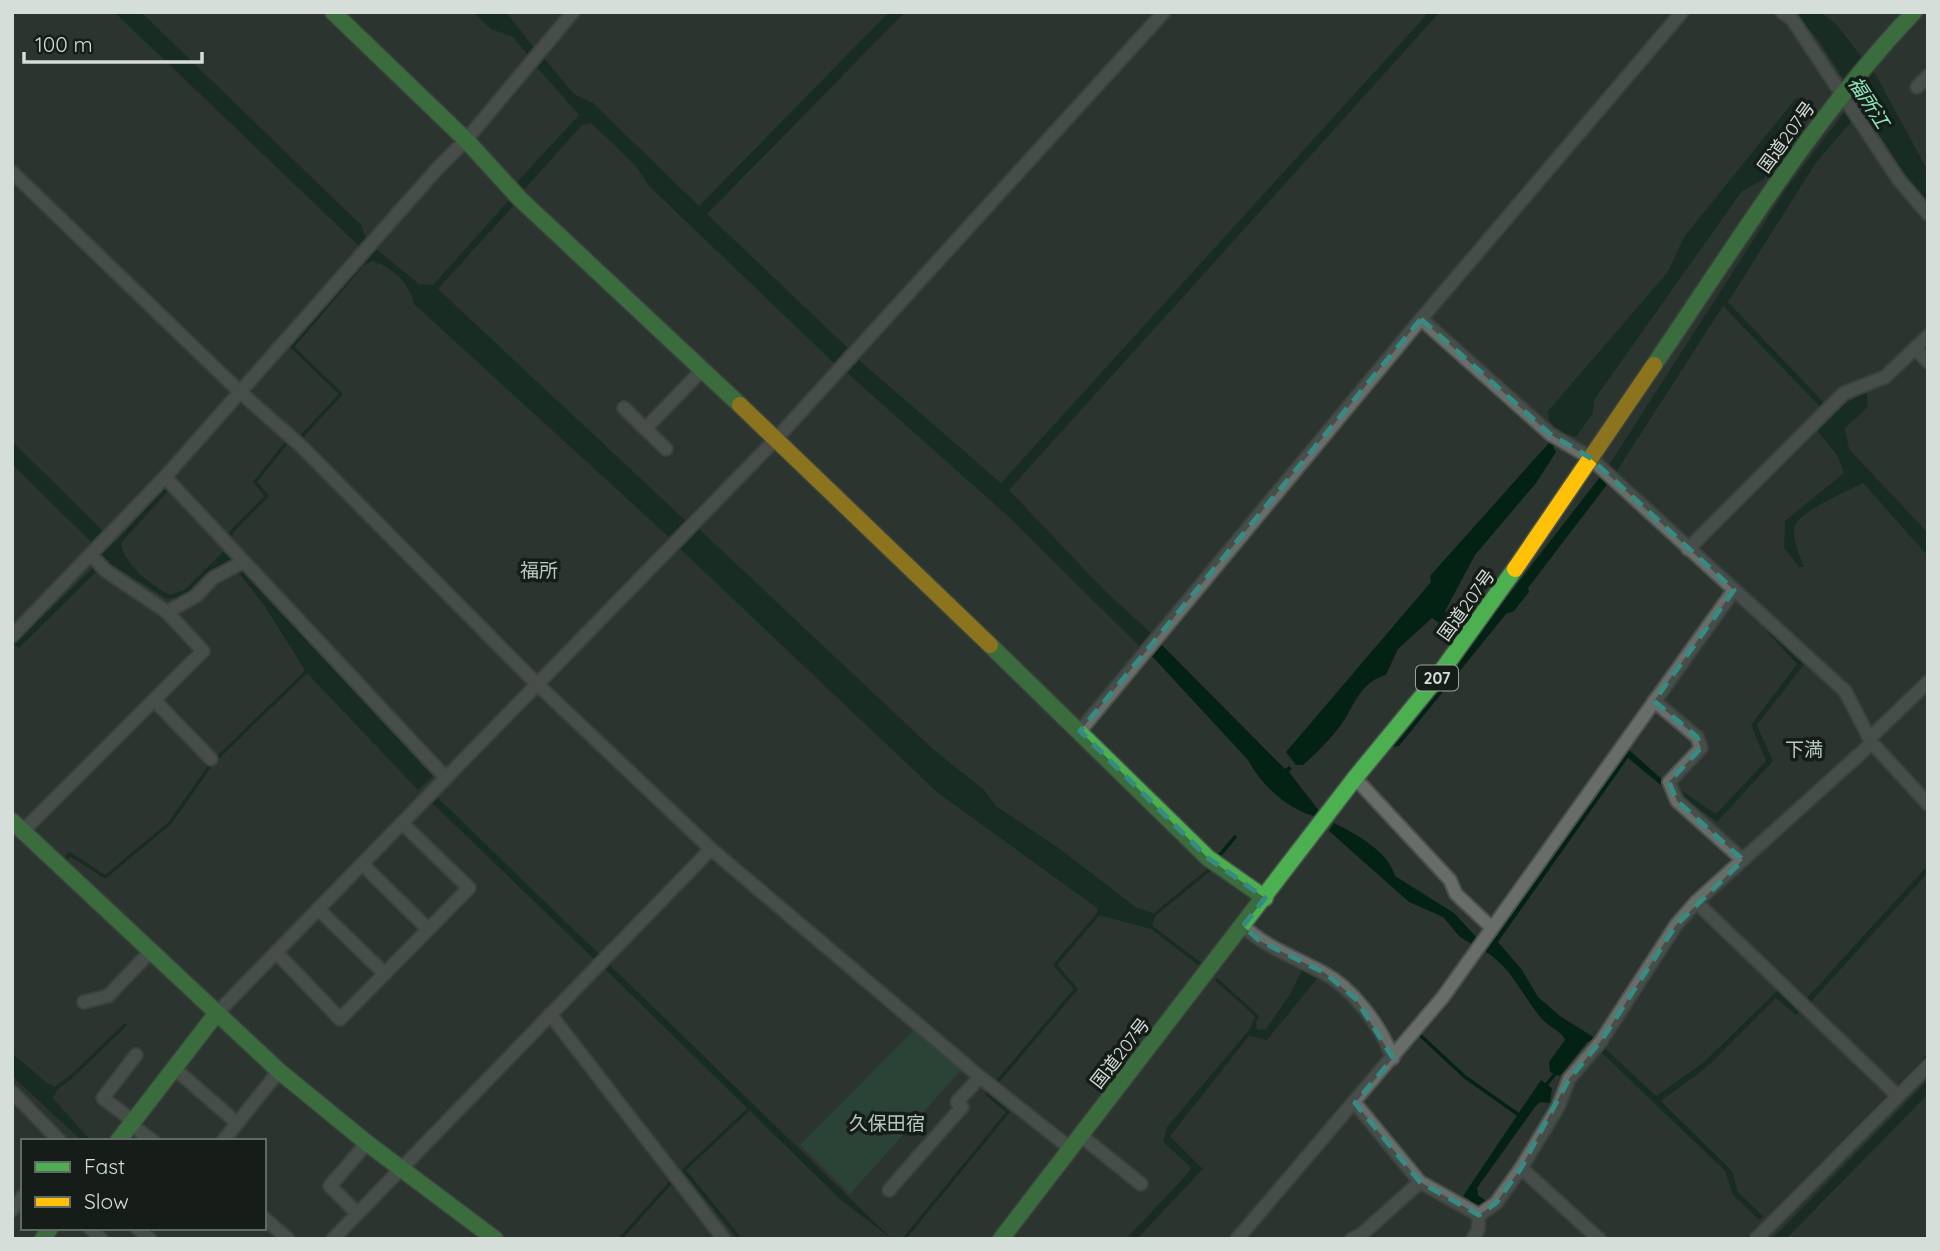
<svg xmlns="http://www.w3.org/2000/svg" width="1940" height="1251" viewBox="0 0 1940 1251" font-family="Quicksand,'Noto Sans JP',sans-serif">
  <rect width="100%" height="100%" fill="#2c342f"/>
  <path fill="#2b533f" d="M921,1023L969,1061L850,1194L800,1145Z"/>
  <g fill="#042214">
    <path d="M114,12H141L361,225L366,239L359,246Z"/>
    <path d="M473,12H506L535,49L528,55L513,37L491,29Z"/>
    <path d="M889,12H905L707,214L850,350L836,365L649,186L636,166L591,123L582,125L523,191L516,183L579,115L535,65L544,58L574,94L593,103L699,206Z"/>
    <path d="M1429,12H1440L1009,490L1104,590L1153,635L1140,647L1011,519L846,372L859,360L1001,483Z"/>
    <path d="M1794,12H1821L1837,25L1877,77L1928,171V202L1901,169L1819,41Z"/>
    <path d="M1796,98L1802,100L1806,117L1763,180L1742,191L1594,400L1593,413L1576,437L1566,434L1553,447L1556,452L1536,483L1475,555L1445,611L1461,625L1454,633L1432,618L1398,649L1386,675C1366,680 1357,697 1348,714C1337,733 1319,751 1303,765H1296L1286,752L1431,582L1430,576L1548,444L1557,430L1549,420L1548,411L1667,273L1684,237Z"/>
    <path d="M1846,110L1853,120L1817,161L1728,302L1832,411L1867,391L1868,407L1845,428L1849,449L1928,533V556L1863,483C1848,491 1803,510 1796,524C1790,537 1800,555 1804,567H1799L1784,548L1785,521L1844,473L1837,455L1817,431L1828,415L1723,306L1615,474L1528,588L1529,592L1514,611L1506,614L1399,746L1390,747L1607,468L1788,186Z"/>
    <path d="M509,200L514,205L438,289L686,521L670,538L414,304C409,282 393,268 372,261L360,267L363,259L375,248L419,284L433,285Z"/>
    <path d="M12,441L104,532L93,544L12,464Z"/>
    <path d="M169,484L171,488L121,543C124,565 151,584 169,595L184,590L225,550L235,564H224L204,575L184,596L167,599L101,558V552L111,541H116Z"/>
    <path d="M698,528L934,750L984,790L996,806L1060,849L1137,908L1157,914L1152,924L1155,930L1098,915L1097,908L938,793L678,547Z"/>
    <path d="M94,567L97,571L19,648L12,642L19,634H24Z"/>
    <path d="M241,570L433,776L418,790L306,672L264,605L238,572Z"/>
    <path d="M1769,629L1805,663L1757,725L1773,761L1717,822L1684,798L1681,790L1716,814L1766,761L1751,725L1797,664L1767,632Z"/>
    <path d="M1160,643L1285,769L1289,766L1292,769L1289,772L1320,812L1317,817C1288,810 1262,786 1248,760L1150,654Z"/>
    <path d="M1628,749L1665,782L1668,791L1628,758L1498,942L1522,970L1538,997L1560,1016L1595,1038L1592,1043L1588,1041L1560,1076L1550,1072L1549,1062L1565,1040C1561,1030 1548,1027 1541,1018C1522,995 1510,965 1484,951Z"/>
    <path d="M435,795L601,956L596,961L430,801Z"/>
    <path d="M1334,823C1356,834 1388,851 1395,876L1454,913L1477,938L1473,945L1460,937L1443,917L1409,902L1329,831Z"/>
    <path d="M1928,865V873L1809,1004L1805,1000Z"/>
    <path d="M610,965L892,1239L842,1201L605,969Z"/>
    <path d="M1302,970L1317,979L1267,1040L1249,1036L1170,1136L1203,1169L1137,1239H1126L1189,1172L1191,1167L1163,1142L1167,1127L1249,1030L1256,1015L1259,1016L1256,1023L1257,1030L1266,1029L1290,994Z"/>
    <path d="M1777,991L1802,1010L1796,1015L1776,998L1706,1068L1661,1101L1732,1171L1738,1192L1763,1216L1759,1220L1733,1195L1725,1171L1602,1053L1605,1048L1656,1096L1703,1063Z"/>
    <path d="M12,1053L48,1084H51L57,1091L53,1098L91,1141H82L12,1076Z"/>
    <path d="M1541,1080L1552,1088L1550,1103L1540,1102L1535,1107L1477,1188L1478,1195L1486,1201L1481,1206L1471,1205L1470,1200L1463,1196Z"/>
    <path d="M1928,1080V1094L1786,1239H1772Z"/>
  </g>
  <g fill="none" stroke-linecap="round" stroke-linejoin="round">
    <g stroke="#042214" stroke-width="3.5">
      <path d="M302,436L341,394L292,347L360,267"/>
      <path d="M229,539L232,531L267,496L255,482L287,442"/>
      <path d="M1219,856L1235,837"/>
      <path d="M64,861L70,854L105,877L170,823L212,763L306,672"/>
      <path d="M1154,915L1209,870"/>
      <path d="M1154,929L1200,964"/>
      <path d="M1217,980L1256,1015"/>
      <path d="M1421,1036L1465,1077L1519,1115"/>
      <path d="M998,1081L1076,989L1055,965L1100,912"/>
      <path d="M1547,1084L1555,1074"/>
      <path d="M55,1089L71,1077L125,1025"/>
      <path d="M1779,1207L1928,1056"/>
      <path d="M620,1239L672,1181"/>
      <path d="M740,1239L684,1170L750,1108"/>
      <path d="M904,1239L1008,1112L987,1094"/>
      <path d="M1748,1239L1754,1232"/>
    </g>
    <g stroke="#4b524e" stroke-width="16">
      <g id="street">
        <path d="M1782,12L1792,19L1899,180L1928,214"/>
        <path d="M1917,87L1928,76"/>
        <path d="M12,172L240,392L301,446L537,684L711,849L980,1077L1070,1148"/>
        <path d="M1421,319L1550,434L1589,457L1845,691L1872,743L1928,804"/>
        <path d="M1915,348L1928,362"/>
        <path d="M624,408L666,449"/>
        <path d="M645,429L703,369"/>
        <path d="M165,477L446,778"/>
        <path d="M1688,549L1844,393L1885,377L1928,336"/>
        <path d="M167,612L196,596L213,578L243,562"/>
        <path d="M12,636L165,477L437,169L466,140L573,12"/>
        <path d="M154,700L211,759"/>
        <path d="M1654,701L1697,737L1701,748L1669,782L1677,801L1743,860"/>
        <path d="M1080,731L1421,319L1682,12"/>
        <path d="M1868,735L1874,734L1928,682"/>
        <path d="M1355,778L1450,880L1456,894L1491,927"/>
        <path d="M23,831L203,651L167,612L106,571L92,556"/>
        <path d="M362,864L428,929"/>
        <path d="M1696,902L1898,1096"/>
        <path d="M318,909L385,974"/>
        <path d="M1243,926C1266,947 1294,957 1322,972C1353,988 1380,1025 1393,1058"/>
        <path d="M276,952L340,1019L469,888L402,823"/>
        <path d="M84,1002L108,996L150,952"/>
        <path d="M216,1014L776,439L1164,12"/>
        <path d="M550,1014L724,1239"/>
        <path d="M174,1068L237,1123"/>
        <path d="M12,1092L60,1141"/>
        <path d="M1355,1103L1420,1182L1479,1215"/>
        <path d="M133,1121L103,1098L136,1055"/>
        <path d="M130,1124L153,1141"/>
        <path d="M1080,1135L1141,1184"/>
        <path d="M223,1141L279,1071"/>
        <path d="M1521,1168L1599,1239"/>
        <path d="M889,1190L962,1107L957,1102L980,1077"/>
        <path d="M12,1210L23,1196"/>
        <path d="M357,1213L330,1186L367,1143"/>
        <path d="M1479,1215L1496,1203L1521,1168L1558,1107L1569,1079L1601,1041L1676,925L1696,902L1872,743"/>
        <path d="M264,1218L288,1239"/>
        <path d="M90,1228L101,1239"/>
        <path d="M137,1228L150,1239"/>
        <path d="M333,1239L711,849"/>
        <path d="M1237,1239L1443,997L1734,590"/>
        <path d="M1352,1239L1361,1235L1420,1182"/>
        <path d="M1473,1239L1478,1230L1479,1215"/>
        <path d="M1756,1239L1928,1066"/>
      </g>
    </g>
    <g stroke="#4b524e" stroke-width="19">
      <g id="fast">
        <path d="M333,12L466,140L520,199L740,405"/>
        <path d="M1654,365C1736,245 1813,118 1914,12"/>
        <path d="M990,645L1208,858L1265,898"/>
        <path d="M12,821L279,1071L367,1143L495,1239"/>
        <path d="M118,1141L216,1014"/>
        <path d="M43,1239L50,1228"/>
        <path d="M1001,1239L1355,778L1433,683L1515,569"/>
      </g>
    </g>
    <g stroke="#4b524e" stroke-width="19">
      <g id="slow">
        <path d="M740,405L990,645"/>
        <path d="M1515,569L1654,365"/>
      </g>
    </g>
    <use href="#street" stroke="#686d6a" stroke-width="12"/>
    <use href="#fast" stroke="#4caf50" stroke-width="16"/>
    <use href="#slow" stroke="#ffc107" stroke-width="16"/>
  </g>
  <path d="M0 0H1940V1251H0ZM1421,319L1550,434L1589,457L1734,590L1654,701L1697,737L1701,748L1669,782L1677,801L1743,860L1676,925L1601,1041L1569,1079L1521,1168L1496,1203L1479,1215L1420,1182L1355,1103L1393,1058L1356,999L1325,973L1260,941L1243,926L1265,898L1208,858L1080,731Z" fill="#2c342f" fill-opacity=".55" fill-rule="evenodd"/>
  <path fill="none" stroke="#378b83" stroke-width="5" stroke-dasharray="14 9" stroke-linejoin="round" d="M1421,319L1550,434L1589,457L1734,590L1654,701L1697,737L1701,748L1669,782L1677,801L1743,860L1676,925L1601,1041L1569,1079L1521,1168L1496,1203L1479,1215L1420,1182L1355,1103L1393,1058L1356,999L1325,973L1260,941L1243,926L1265,898L1208,858L1080,731Z"/>
  <g text-anchor="middle" dominant-baseline="central" stroke-width="7" stroke-linejoin="round" paint-order="stroke">
    <rect fill="#161d19" stroke="#9ca49f" stroke-width="2" x="1416" y="665.5" width="42" height="25" rx="5"/>
    <g font-size="16" font-weight="bold" fill="#d5ded8">
      <text x="1437" y="678">207</text>
    </g>
    <g font-size="18" fill="#d5ded8" stroke="#161d19">
      <text transform="translate(1786 137) rotate(-54)">国道207号</text>
      <text transform="translate(1466 605) rotate(-54)">国道207号</text>
      <text transform="translate(1120 1053) rotate(-52)">国道207号</text>
    </g>
    <g font-size="19" font-style="italic" fill="#8debb9" stroke="#161d19">
      <text transform="translate(1869 102) rotate(57)">福所江</text>
    </g>
    <g font-size="19" fill="#b7cabe" stroke="#161d19">
      <text x="539" y="570">福所</text>
      <text x="1804" y="749">下満</text>
      <text x="887" y="1123">久保田宿</text>
    </g>
  </g>
  <rect width="1940" height="1251" fill="none" stroke="#d5ded8" stroke-width="28"/>
  <rect x="21" y="1139" width="245" height="91" fill="#161d19" stroke="#626a65" stroke-width="2"/>
  <rect x="35" y="1162" width="35" height="10" fill="#4caf50" stroke="#626a65" stroke-width="2"/>
  <text x="84" y="1174" font-size="21" fill="#d5ded8">Fast</text>
  <rect x="35" y="1197" width="35" height="10" fill="#ffc107" stroke="#626a65" stroke-width="2"/>
  <text x="84" y="1209" font-size="21" fill="#d5ded8">Slow</text>
  <path d="M24 52v10h178v-10" fill="none" stroke="#d5ded8" stroke-width="3.5"/>
  <text x="35" y="52" font-size="21" fill="#d5ded8" stroke="#161d19" stroke-width="5" paint-order="stroke">100 m</text>
</svg>
